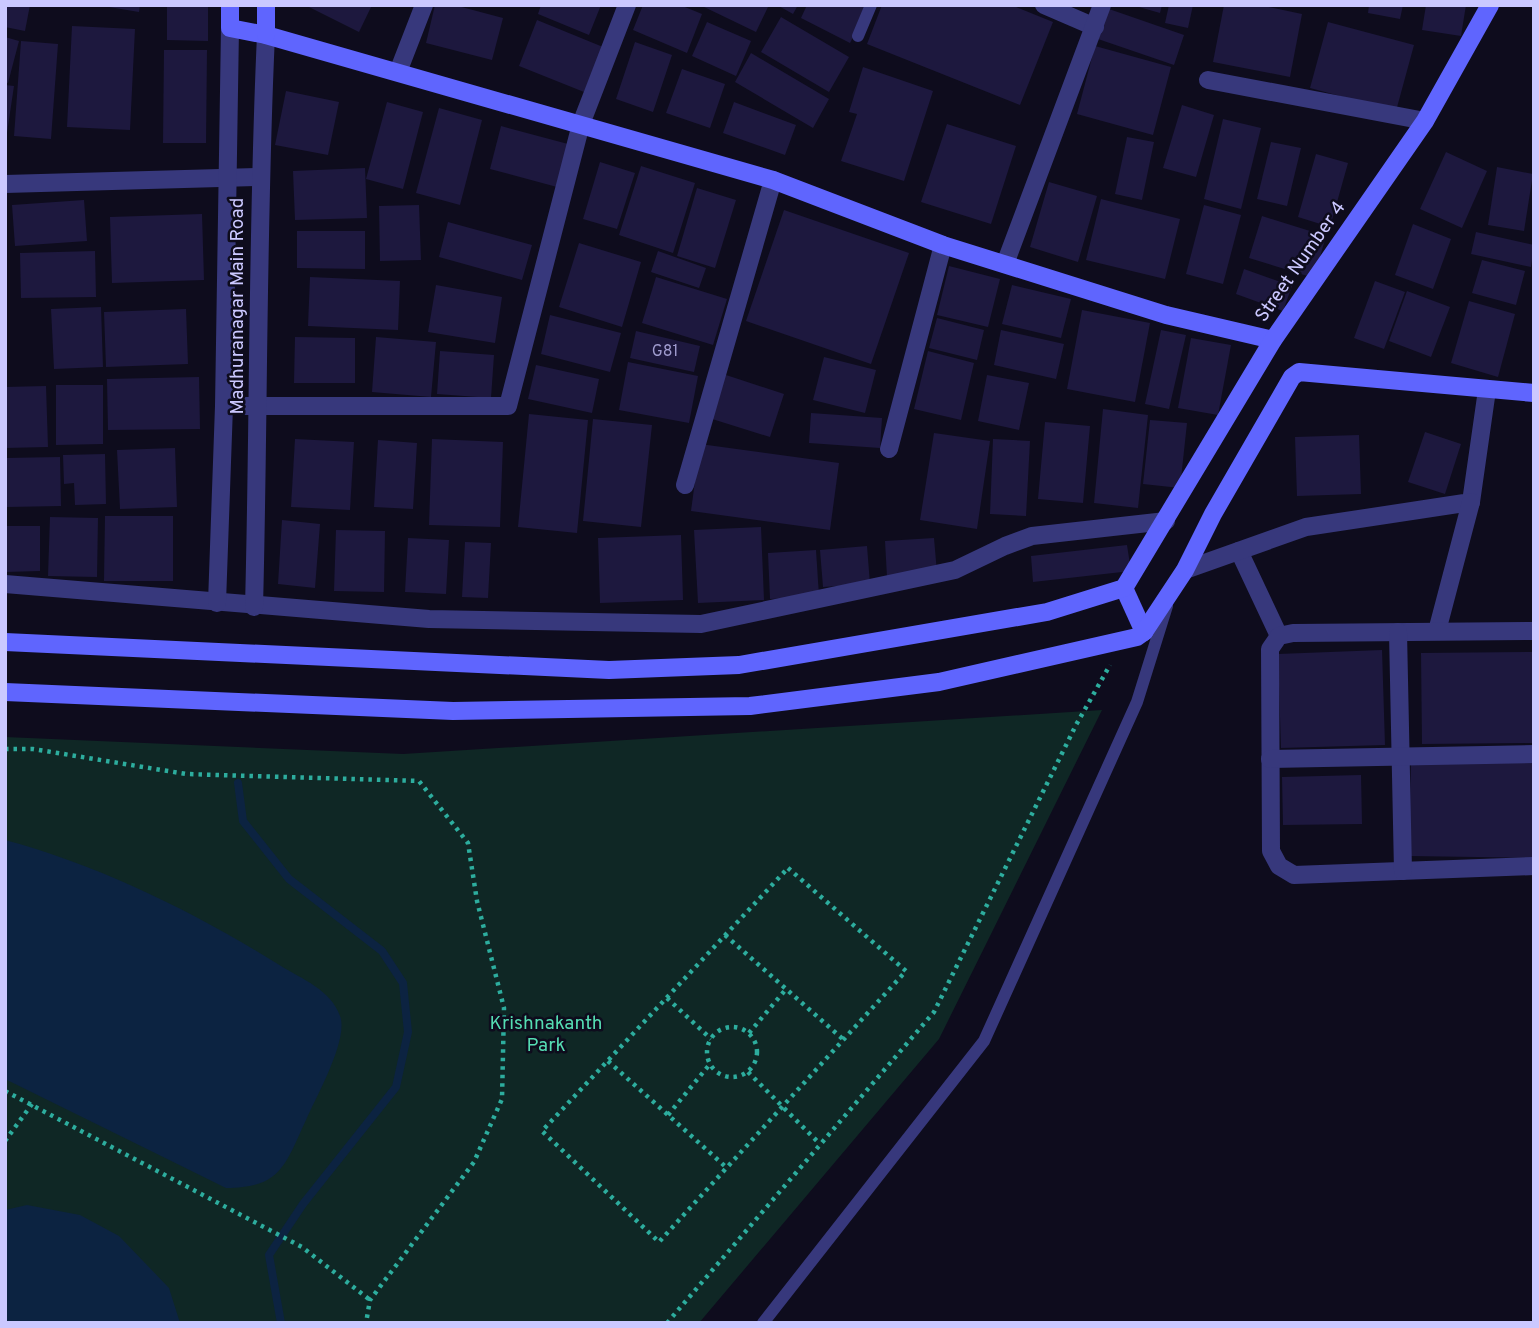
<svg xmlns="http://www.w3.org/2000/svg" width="1539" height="1328" viewBox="0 0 1539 1328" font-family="Overpass,sans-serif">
  <rect width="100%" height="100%" fill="#0e0c1d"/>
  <path fill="#0f2725" d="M1102,710L939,1039L699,1323H5V737L403,754Z"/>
  <g fill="#0c2341">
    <path d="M5,840C102,866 196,913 281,966C302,979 331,990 340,1016C349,1039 316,1097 306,1120C285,1165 281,1188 226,1188L5,1079Z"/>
    <path d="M27,1205L80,1215L119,1236L169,1288L180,1323H5V1210Z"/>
  </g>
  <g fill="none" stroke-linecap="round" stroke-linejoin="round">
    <path stroke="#0c2341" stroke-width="8" d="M238,783L243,821L289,879L382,951L403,983L408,1032L396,1087L303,1204L269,1255L281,1323"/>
  </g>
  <g fill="#1d183e">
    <path d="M5,5H30L25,31L5,27Z"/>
    <path d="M97,5H140L139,12Z"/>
    <path d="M167,5H208V41L167,40Z"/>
    <path d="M305,5H372L359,32Z"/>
    <path d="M435,5H454L503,18L492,60L426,43Z"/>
    <path d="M541,5H601L589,35L538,14Z"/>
    <path d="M643,5H680L702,14L687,53L633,30Z"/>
    <path d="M700,5H764L768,7L756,32Z"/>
    <path d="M777,5H798L793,14Z"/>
    <path d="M807,5H869L850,43L801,18Z"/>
    <path d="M882,5H1011L1053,22L1020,105L867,44Z"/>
    <path d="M1132,5H1162L1160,13Z"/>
    <path d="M1169,5H1193L1188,28L1165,23Z"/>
    <path d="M1224,5H1259L1302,14L1290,77L1213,62Z"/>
    <path d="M1369,5H1403L1400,19L1368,13Z"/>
    <path d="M1426,5H1466L1461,36L1422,30Z"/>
    <path d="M1109,9L1184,35L1174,65L1098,39Z"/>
    <path d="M781,17L849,57L829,92L761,52Z"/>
    <path d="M537,20L603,47L584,92L519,66Z"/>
    <path d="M707,22L751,41L736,76L692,56Z"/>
    <path d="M1328,22L1414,45L1396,111L1310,88Z"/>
    <path d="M72,26L135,29L130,130L67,127Z"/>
    <path d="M5,37L19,41L8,83L5,82Z"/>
    <path d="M21,41L58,44L51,139L14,136Z"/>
    <path d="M635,42L672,55L653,112L616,99Z"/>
    <path d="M1095,46L1171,67L1153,135L1077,114Z"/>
    <path d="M164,50H207L206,143H163Z"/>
    <path d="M751,53L829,99L813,128L735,82Z"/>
    <path d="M863,67L933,91L904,181L841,161L857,114L849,112Z"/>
    <path d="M682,69L725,84L710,128L666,113Z"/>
    <path d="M5,85L14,86L7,133H5Z"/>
    <path d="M286,91L339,102L328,155L275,145Z"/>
    <path d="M387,102L423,112L403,189L366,179Z"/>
    <path d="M734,102L796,125L785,155L723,133Z"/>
    <path d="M1182,105L1214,115L1196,177L1163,168Z"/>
    <path d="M439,108L482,120L460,205L416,193Z"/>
    <path d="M1223,119L1261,128L1241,209L1204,199Z"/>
    <path d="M947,124L1016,146L991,224L921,202Z"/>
    <path d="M501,126L568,144L557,187L490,169Z"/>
    <path d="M1127,137L1154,142L1142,200L1115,194Z"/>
    <path d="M1271,142L1301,148L1287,206L1257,199Z"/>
    <path d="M1446,152L1487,171L1462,228L1420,209Z"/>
    <path d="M1316,154L1348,163L1330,227L1298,217Z"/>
    <path d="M600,162L635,173L617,229L583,219Z"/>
    <path d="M641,166L695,183L673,253L619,235Z"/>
    <path d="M1497,167L1533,174L1524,231L1488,225Z"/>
    <path d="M365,168L367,218L295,220L293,171Z"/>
    <path d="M1049,182L1097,196L1078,262L1030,247Z"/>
    <path d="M697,188L736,200L715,268L677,256Z"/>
    <path d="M1101,199L1180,219L1165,279L1086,260Z"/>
    <path d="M84,200L87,241L15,246L12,205Z"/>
    <path d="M419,205L421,260L380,261L379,206Z"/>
    <path d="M1204,205L1241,215L1223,284L1186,274Z"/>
    <path d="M784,210L909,253L871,364L746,321Z"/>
    <path d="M202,214L204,280L112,283L110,217Z"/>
    <path d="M1262,216L1326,236L1314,278L1249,258Z"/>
    <path d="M448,222L532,245L522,280L439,257Z"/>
    <path d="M1413,224L1451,239L1433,289L1395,275Z"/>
    <path d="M297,231H365V269L297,268Z"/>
    <path d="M1476,232L1534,245L1531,267L1471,254Z"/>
    <path d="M579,243L641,262L622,327L559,307Z"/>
    <path d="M95,251L96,297L21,298L20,253Z"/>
    <path d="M658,251L706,268L699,288L651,272Z"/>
    <path d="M1482,260L1525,271L1516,305L1472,293Z"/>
    <path d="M949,266L1000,279L988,327L937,315Z"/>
    <path d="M1244,269L1292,286L1283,311L1236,294Z"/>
    <path d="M310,277L400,281L398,330L308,326Z"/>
    <path d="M656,277L727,299L713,345L642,323Z"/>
    <path d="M1375,281L1405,292L1384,349L1354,338Z"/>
    <path d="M436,285L502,297L495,343L428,332Z"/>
    <path d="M1012,285L1071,299L1061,338L1002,324Z"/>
    <path d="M1407,291L1450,307L1431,357L1389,341Z"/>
    <path d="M1469,301L1515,314L1498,377L1451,363Z"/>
    <path d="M101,307L103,367L54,369L51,309Z"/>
    <path d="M186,309L188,364L106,367L104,312Z"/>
    <path d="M1082,310L1150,323L1135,402L1067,389Z"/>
    <path d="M550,315L621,333L610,372L541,354Z"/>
    <path d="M937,318L984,330L977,360L929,348Z"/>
    <path d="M1001,330L1064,344L1056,379L994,365Z"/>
    <path d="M1161,330L1186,335L1169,409L1145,404Z"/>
    <path d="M636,331L700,346L694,372L630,358Z"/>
    <path d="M295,337L355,338V383H294Z"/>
    <path d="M376,337L436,342L431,397L372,392Z"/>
    <path d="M1191,338L1231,345L1218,415L1178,408Z"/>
    <path d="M440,351L494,355L491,398L437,394Z"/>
    <path d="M928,351L974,363L961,420L914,409Z"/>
    <path d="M824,357L876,370L865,413L813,400Z"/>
    <path d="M628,362L698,376L689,423L619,410Z"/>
    <path d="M536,365L599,379L592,413L528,399Z"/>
    <path d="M723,374L784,394L770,437L709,418Z"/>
    <path d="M987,375L1029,383L1019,430L978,421Z"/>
    <path d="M199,377L200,429L108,430L107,379Z"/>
    <path d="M56,385H103V444L56,445Z"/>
    <path d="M46,386L48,447L5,448V387Z"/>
    <path d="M1103,409L1148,415L1138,508L1094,503Z"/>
    <path d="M811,413L882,418L880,448L809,443Z"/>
    <path d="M529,414L588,420L577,533L518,527Z"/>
    <path d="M593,419L652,425L641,527L583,521Z"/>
    <path d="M1150,420L1187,423L1180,488L1143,484Z"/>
    <path d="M1045,422L1090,426L1083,503L1038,499Z"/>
    <path d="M1425,432L1461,444L1445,494L1408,482Z"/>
    <path d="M934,433L990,441L977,529L920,520Z"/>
    <path d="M1359,435L1361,494L1297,496L1295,437Z"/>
    <path d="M295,439L354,442L350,510L291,507Z"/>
    <path d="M432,439L503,442L500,527L429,525Z"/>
    <path d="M993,439L1030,441L1026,516L990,514Z"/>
    <path d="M378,440L417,443L413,509L374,507Z"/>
    <path d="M700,444L839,463L830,530L691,511Z"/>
    <path d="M175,448L177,507L120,509L117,450Z"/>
    <path d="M105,454L106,504L75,505L74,483L64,484L63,455Z"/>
    <path d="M60,457L61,506L7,507L6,458Z"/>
    <path d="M105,516H173V581H104Z"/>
    <path d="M50,517L98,518L97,577L48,576Z"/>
    <path d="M282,520L320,524L315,588L278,584Z"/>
    <path d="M5,526H40V571L5,572Z"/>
    <path d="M761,527L764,600L698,603L694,530Z"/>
    <path d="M336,530L385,531L384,592L334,591Z"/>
    <path d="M681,535L683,600L600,603L598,538Z"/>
    <path d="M408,538L449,540L446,594L405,592Z"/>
    <path d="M934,538L937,573L887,577L885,541Z"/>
    <path d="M465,542L491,543L488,598L462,597Z"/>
    <path d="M1127,545L1131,571L1033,582L1031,556Z"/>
    <path d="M867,546L870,584L823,587L820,550Z"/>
    <path d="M816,550L819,596L770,599L768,553Z"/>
    <path d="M1382,650L1385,745L1281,748L1278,654Z"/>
    <path d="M1534,652V743L1422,744L1421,653Z"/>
    <path d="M1411,760L1534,762V858L1409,856Z"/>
    <path d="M1361,775L1362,824L1283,825L1282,777Z"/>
  </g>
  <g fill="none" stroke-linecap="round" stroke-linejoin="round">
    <g stroke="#2dad9e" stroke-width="4.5" stroke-dasharray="3.5 5" stroke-linecap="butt">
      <path d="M5,749H33L186,774L419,781L468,843L477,901L504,1008L502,1099L474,1162L370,1300L366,1323"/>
      <path d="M788,868L906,971L659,1242L542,1131Z"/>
      <path d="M725,935L845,1041"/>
      <path d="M667,998L711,1039"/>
      <circle cx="732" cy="1052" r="25"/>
      <path d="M749,1033L787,988"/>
      <path d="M608,1061L727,1168"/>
      <path d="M748,1072L820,1144"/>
      <path d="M5,1091L302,1247L370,1300"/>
      <path d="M668,1115L710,1064"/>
      <path d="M5,1141L32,1104"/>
      <path d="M667,1323L934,1012L1076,725L1110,665"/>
    </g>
    <g stroke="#37387c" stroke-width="12">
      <path d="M858,36L871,5"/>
      <path d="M763,1323L984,1041L1137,702L1167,606"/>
    </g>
    <g stroke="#37387c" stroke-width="18">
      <path d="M1044,5L1095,27"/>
      <path d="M398,72L424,5"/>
      <path d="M1208,80L1425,121"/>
      <path d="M5,184L259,177"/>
      <path d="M1005,264L1102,5"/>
      <path d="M224,406H508L581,124L627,5"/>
      <path d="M889,449L943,245"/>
      <path d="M685,485L773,180"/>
      <path d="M1239,551L1279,636"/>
      <path d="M1185,570L1306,527L1471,502L1487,390"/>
      <path d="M5,584L429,619L701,624L955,570L1005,546L1032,536L1166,521"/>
      <path d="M217,603L224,406L230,28"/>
      <path d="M254,607C259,416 257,226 266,35"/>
      <path d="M1437,631L1471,502"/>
      <path d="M1534,631L1293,633L1279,636L1270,649L1271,851L1279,866L1294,875L1534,866"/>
      <path d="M1398,632L1403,871"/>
      <path d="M1270,759L1534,754"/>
    </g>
    <g stroke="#5f65fe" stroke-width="18">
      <path d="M230,5V28L266,35L773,180L943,245L1166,315L1273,340"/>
      <path d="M266,35V5"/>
      <path d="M1124,588L1144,632"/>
      <path d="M5,642L609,670L739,665L1047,612L1124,588L1273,340L1425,121L1490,5"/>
      <path d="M5,692L453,711L750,706L939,682L1137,637L1144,632L1185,570L1213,514L1292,377L1299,372L1534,393"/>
    </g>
  </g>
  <g text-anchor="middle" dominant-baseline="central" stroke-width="5" stroke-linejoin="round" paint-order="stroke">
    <g font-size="16" fill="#a09ccf">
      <text x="665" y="352">G81</text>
    </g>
    <g font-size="19" fill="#cbc8ff" stroke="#0e0c1d">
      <text transform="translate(1301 262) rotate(-55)">Street Number 4</text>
      <text transform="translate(238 306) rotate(-90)">Madhuranagar Main Road</text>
    </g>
    <g font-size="19" fill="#55ddb3" stroke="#0e0c1d">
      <text x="546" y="1024">Krishnakanth<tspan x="546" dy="22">Park</tspan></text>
    </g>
  </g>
  <rect width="1539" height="1328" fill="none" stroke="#cbc8ff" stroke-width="14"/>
</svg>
